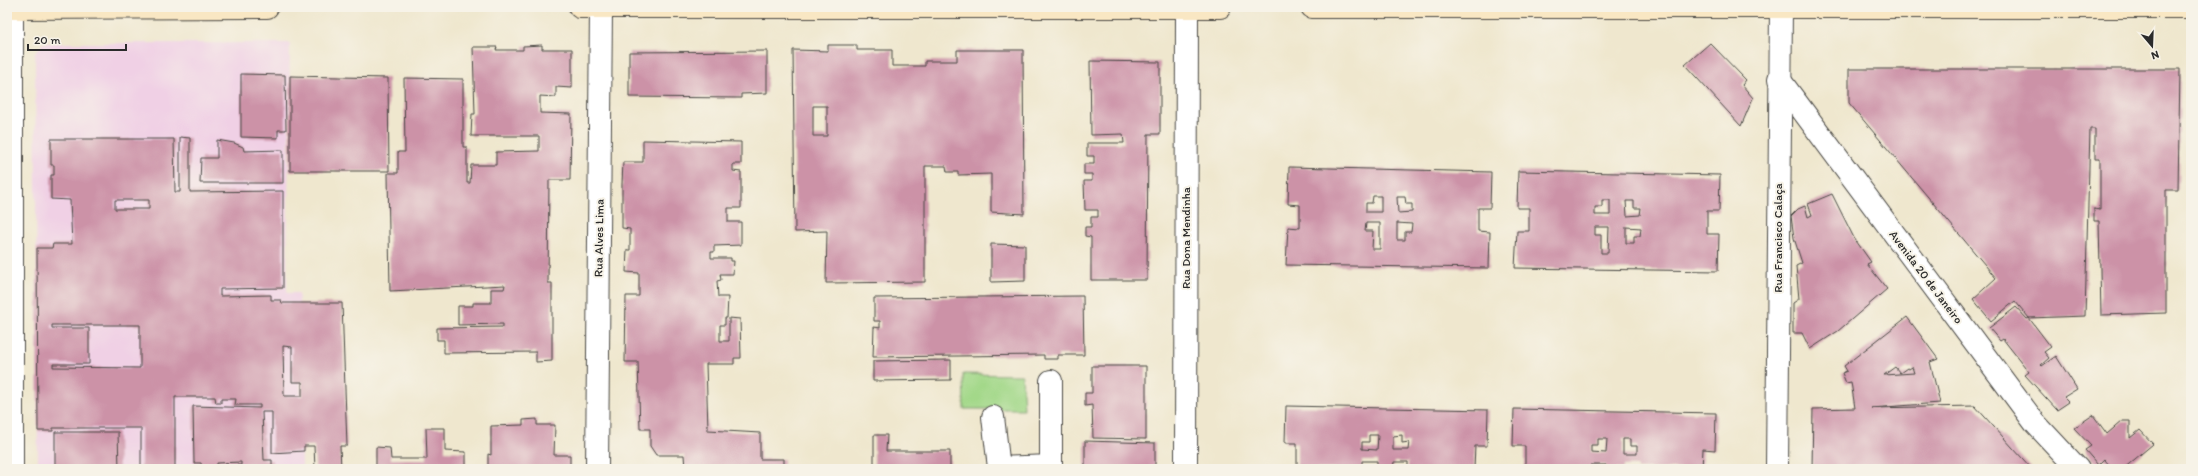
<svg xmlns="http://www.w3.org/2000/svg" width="2198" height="476" viewBox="0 0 2198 476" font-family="Itim,sans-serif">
  <rect width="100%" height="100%" fill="#f7f3e8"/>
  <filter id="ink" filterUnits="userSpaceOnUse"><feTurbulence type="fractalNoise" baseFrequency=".025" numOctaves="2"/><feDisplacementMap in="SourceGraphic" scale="8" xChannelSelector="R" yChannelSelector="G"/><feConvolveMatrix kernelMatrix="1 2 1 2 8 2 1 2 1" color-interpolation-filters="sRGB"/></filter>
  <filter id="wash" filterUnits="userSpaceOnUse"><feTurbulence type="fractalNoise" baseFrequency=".012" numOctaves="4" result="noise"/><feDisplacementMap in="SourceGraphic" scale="16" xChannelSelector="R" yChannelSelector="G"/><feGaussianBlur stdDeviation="0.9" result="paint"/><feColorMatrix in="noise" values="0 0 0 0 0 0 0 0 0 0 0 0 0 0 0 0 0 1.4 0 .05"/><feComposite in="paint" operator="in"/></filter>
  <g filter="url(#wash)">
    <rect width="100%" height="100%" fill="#efe7ce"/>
    <path fill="#f0d0e5" d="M43,43H290L287,293H299L302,469H38L35,53Z"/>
    <path fill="#a3d889" stroke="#67825a" d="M963,374L1022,375L1024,409H964Z"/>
    <g id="blocks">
      <g fill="#cc92a7" fill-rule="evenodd">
        <path d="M1710,43L1746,80L1742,85L1753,98L1741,126L1685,65Z"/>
        <path d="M542,45V49H572V88L556,87V97L540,96V113L571,114L570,180H549L548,283H552V361L536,362V352L444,353V340H437V328L503,327V324L458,325V306H473V303H491V289H504L505,285L390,291L388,173H398V152H405L404,78L463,79V147H467V183H470L471,165H496V152L539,151V136H471L472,114H475L473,47H497L496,50H523V46Z"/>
        <path d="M828,45H857V50H892V66H925V61H957V50H1023L1024,214L991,212V174L958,175V172H947L946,166H925V282L826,283L827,231L795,232L793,50L828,51ZM813,106H827V136H813Z"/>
        <path d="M767,51V93L741,94V98L629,97V52Z"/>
        <path d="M1090,61L1160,62V134H1148L1147,280H1091V237L1085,236V227H1091V217H1098V210H1085L1084,181H1092V174H1084V164H1094V156H1087V143H1124L1123,134L1091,135Z"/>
        <path d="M1849,69H2180L2178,190H2166V313L2101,315L2099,221H2094V209L2100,210V159H2095V129H2090L2085,316L2029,318L2051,347L2044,352L2049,358L2041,365L2042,366L2056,356L2077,389L2064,397L2069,402L2057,410L2025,375L2029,372L2003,339L2000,341L1989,328L2016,307L2027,319L2029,318L2015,301L1991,321L1973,299L1996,278L1849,103Z"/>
        <path d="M241,74L285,75L286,130H278V138L241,137Z"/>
        <path d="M290,76L388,78L389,171H290Z"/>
        <path d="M180,137L190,138V192L283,191V288L220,289V296L271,295V300H281L282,303H342L347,446H340L341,469H315L314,446H304V451L272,453V412H262L264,460H272V469H202L201,463H194L193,406L260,408V405H235L236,399H221V403H216L215,397H175V469H141V428H53V431H38L37,248H52L53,244H72L70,200L51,199V175H54V165H51V139H174L175,192H180ZM115,200H149V209H115ZM52,325H140V368L53,367V364H89V328H52ZM283,346L292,347V382H302V396H284ZM241,462V465L217,466V463Z"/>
        <path d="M217,140L234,143L243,147L244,151L283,150V183H200L201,158H217Z"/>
        <path d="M643,140L741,142V164H733V171L741,172V208H728V222H741V245L714,246V252H711V258H731V261H734L733,274H720L721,280L717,281L718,297H728L727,318H725V325H720V341H729V318L740,319L741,358H734V364H706L708,430L760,433V459H784V469H685L684,455H656L650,446V429H640L638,362H625L626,296H639V273L626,272L627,250H630V229L622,228V184L623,162H643Z"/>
        <path d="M1289,167L1491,172L1490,208H1478V231L1490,232L1489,268L1286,265L1288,227L1300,228V205L1288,204ZM1373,196H1381V212H1366V203H1372ZM1397,197H1405L1406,204H1412V212L1398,213ZM1366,223H1380V249H1372L1373,231H1365ZM1397,223L1412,224L1411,232H1405V240H1397Z"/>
        <path d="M1518,171L1720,175L1719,211H1707V234H1719L1718,271L1515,268L1517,231H1529V208H1517ZM1602,200H1610V215H1595V207H1602ZM1626,201H1634V208H1641L1640,215L1627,216ZM1595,227H1609L1608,253H1601V235H1595ZM1626,227L1641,228L1640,236H1634V243H1626Z"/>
        <path d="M1832,194L1854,238L1871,262L1867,264L1887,289L1838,331L1810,349L1802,333H1793V303L1799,299L1796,266L1802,263L1794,238L1791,216L1798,209L1805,206L1808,217L1812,215L1808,204Z"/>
        <path d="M991,244L1025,245V281L991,282Z"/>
        <path d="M1083,296L1084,355H1058V359H1044V355L873,357L874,327L880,328V321H874V298Z"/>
        <path d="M1907,317L1938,359L1930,362L1940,403L1871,408L1975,406L2032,469H1812L1813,409L1855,408L1851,382L1846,383L1842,373L1847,371L1844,366ZM1895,367L1900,373L1907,368L1909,369L1912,367L1914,373L1884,375Z"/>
        <path d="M951,360V380L873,381V361Z"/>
        <path d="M1092,366H1146V439L1093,438L1092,405L1085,406V393H1092Z"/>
        <path d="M1286,406L1488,410L1487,446H1475L1474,469H1408V462H1394L1393,469H1377V461H1362V469H1284V466H1297V443H1285ZM1369,435H1378L1377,450L1362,449V442H1369ZM1402,435V443L1409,442L1408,450H1393V436Z"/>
        <path d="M1514,409L1716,413L1715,450L1703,449L1702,469H1637V466H1623V469H1606V465H1591V469H1525V446H1513ZM1598,439H1607L1606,453L1591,452V445H1598ZM1623,439H1630V446H1637V454H1623Z"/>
        <path d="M2093,415L2107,434L2122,421H2130V438L2140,430L2153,444L2123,469H2113L2104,459L2098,465L2085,450L2091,446L2074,428Z"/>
        <path d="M537,419V425H555L554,455H570V469H488V454L491,455V426L523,425V420Z"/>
        <path d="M426,428H445V451L466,452V469H376V447L390,448L391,459H427Z"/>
        <path d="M55,432H118L119,469H55Z"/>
        <path d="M874,435H887L886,451H950V469H874Z"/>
        <path d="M1085,441L1155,443V469H1085Z"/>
      </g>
    </g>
  </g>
  <g filter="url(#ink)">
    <use href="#blocks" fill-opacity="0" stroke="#484743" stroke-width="1"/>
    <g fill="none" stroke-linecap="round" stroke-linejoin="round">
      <g stroke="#484743" stroke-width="24">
        <g id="street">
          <path d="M12,8V469"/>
          <path d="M1779,79L2035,423L2078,469"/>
          <path d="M993,417L999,468L1051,466V381"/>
          <path d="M597,469L601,7"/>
          <path d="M1186,469L1187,7"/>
          <path d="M1777,469L1781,7"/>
        </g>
      </g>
      <g stroke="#484743" stroke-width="24">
        <g id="secondary">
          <path d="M580,7H1220"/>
          <path d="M1312,7H2191"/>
          <path d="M7,8L267,7"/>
        </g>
      </g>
      <use href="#street" stroke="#fff" stroke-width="22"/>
      <use href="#secondary" stroke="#f9e7c3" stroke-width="22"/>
    </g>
  </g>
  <g text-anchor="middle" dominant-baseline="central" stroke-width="4" stroke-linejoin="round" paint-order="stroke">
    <g font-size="12" fill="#2b2b2b" stroke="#f7f3e8">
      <text transform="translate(599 238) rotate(-89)">Rua Alves Lima</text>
      <text transform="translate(1186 238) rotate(-90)">Rua Dona Mendinha</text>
      <text transform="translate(1778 238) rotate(-90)">Rua Francisco Calaça</text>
      <text transform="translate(1926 277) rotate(53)">Avenida 20 de Janeiro</text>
    </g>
  </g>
  <rect width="2198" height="476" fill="none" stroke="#f7f3e8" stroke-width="24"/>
  <g transform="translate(2152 46) rotate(161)" stroke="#f7f3e8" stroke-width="3" paint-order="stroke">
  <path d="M0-3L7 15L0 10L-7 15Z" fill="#2b2b2b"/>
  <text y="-6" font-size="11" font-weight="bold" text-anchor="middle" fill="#2b2b2b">N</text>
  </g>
  <path d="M28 44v6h98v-6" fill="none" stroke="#2b2b2b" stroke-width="2"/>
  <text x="34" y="44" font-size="12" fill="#2b2b2b" stroke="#f7f3e8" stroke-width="3" paint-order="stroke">20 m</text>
</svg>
